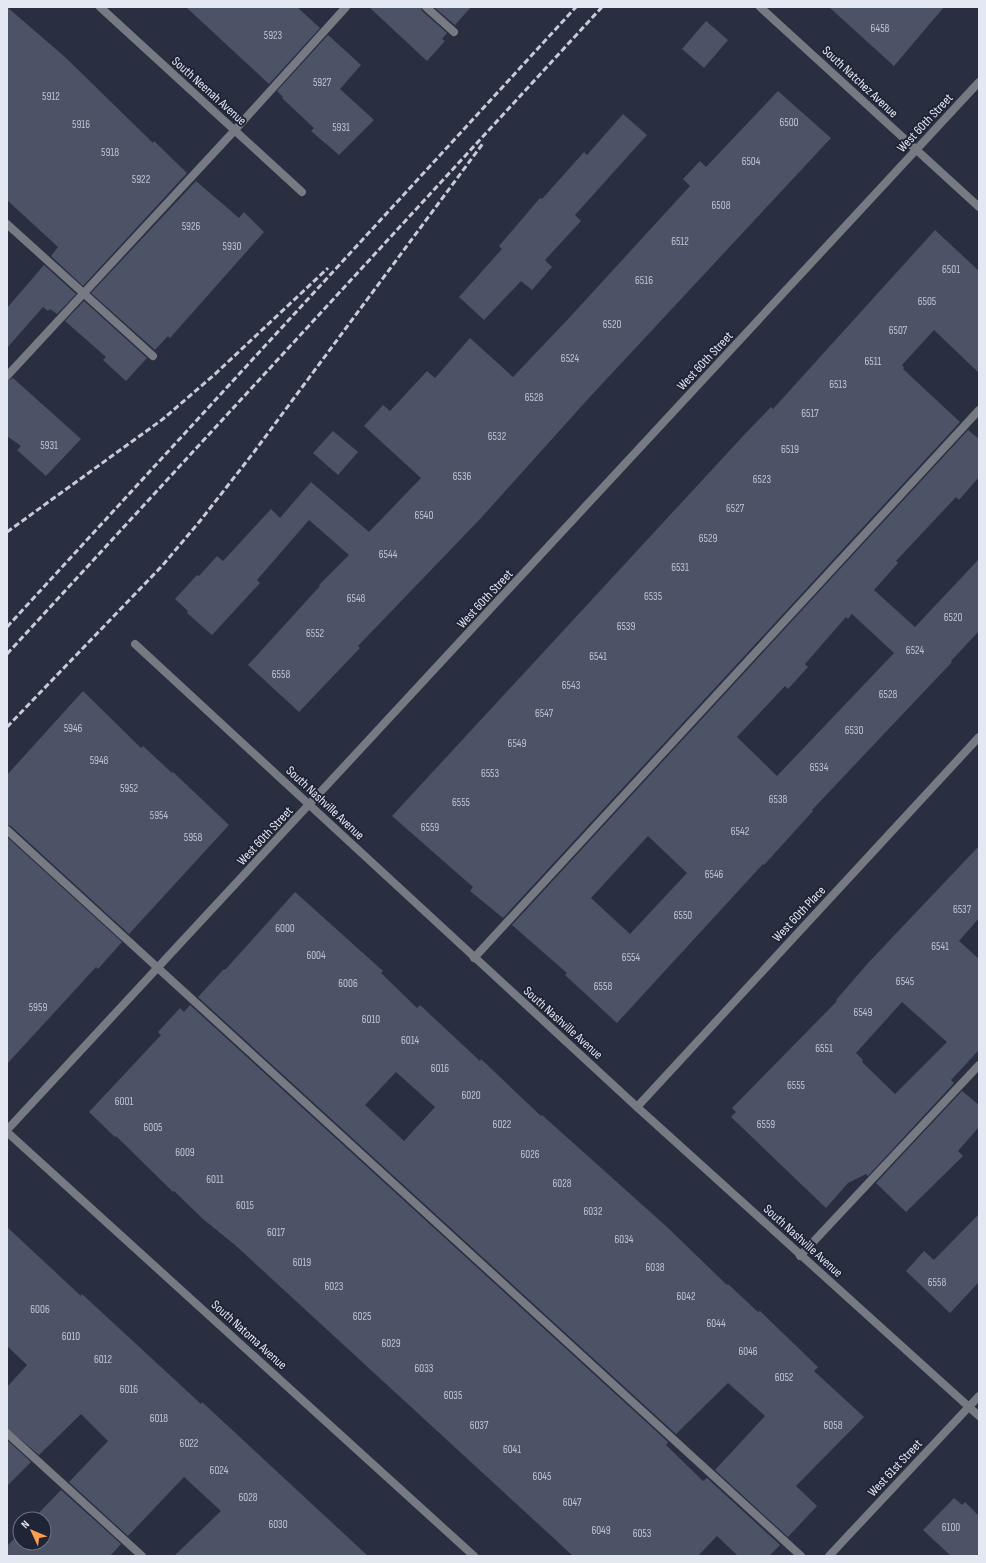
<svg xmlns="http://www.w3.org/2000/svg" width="986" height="1563" viewBox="0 0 986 1563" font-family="'Sofia Sans Condensed',sans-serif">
  <rect width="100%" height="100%" fill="#292f40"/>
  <g fill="#4c5366" fill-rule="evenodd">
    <path d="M7,7L65,57L153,143L154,141L187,173L83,286L51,256L58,247L7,200Z"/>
    <path d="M186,7H297L320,28L269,84Z"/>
    <path d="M369,7H421L422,11L447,33L442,39L445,41L427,61Z"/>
    <path d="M434,7H471L455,25Z"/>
    <path d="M829,7H944L894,66Z"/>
    <path d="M706,21L728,40L704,68L682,49Z"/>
    <path d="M328,35L361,65L340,89L374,120L339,155L311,131L314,128L282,98L283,97L277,91Z"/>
    <path d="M778,91L831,138L588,399L481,518L358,646L360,648L299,712L248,665L320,586L319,585L349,555L309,520L257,580L260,583L212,635L187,613L188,611L175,599L197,575L199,576L217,556L223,561L271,509L280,518L311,482L369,532L421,478L364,426L383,405L390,411L427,371L435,378L470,338L513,377L570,317L690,186L683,179L700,161L706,167Z"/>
    <path d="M623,114L647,135L575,215L581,221L545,260L552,267L532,290L521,281L484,320L459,297L502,249L499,246L540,198L542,199L584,152L587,155Z"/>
    <path d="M196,181L239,218L244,212L264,232L170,338L168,336L155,350L91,293Z"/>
    <path d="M935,230L979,271V373L934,330L902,365L904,368L903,369L960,422L503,918L470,891L473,887L392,816L744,435L771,407L773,409Z"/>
    <path d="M44,265L76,294L57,314L50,309L48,311L43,307L7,348V308Z"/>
    <path d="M84,301L147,358L126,381L103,360L106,357L65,321Z"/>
    <path d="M13,378L81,439L46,476L17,450L21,446L7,436V381Z"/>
    <path d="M968,430L979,439V477L959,500L956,497L896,561L898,563L874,590L915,627L979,559V631L951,661L952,662L812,810L813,811L764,865L763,864L617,1023L565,975L567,973L512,925ZM852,614L894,653L777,776L737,737L785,686L788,689L808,667L805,664L846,617L848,619ZM648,836L687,873L630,934L591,898Z"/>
    <path d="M333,431L358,452L338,475L313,453Z"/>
    <path d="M83,691L141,748L143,746L172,773L173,772L229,825L129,934L11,826L7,825V775Z"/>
    <path d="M7,837L122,942L98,969L96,967L7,1064Z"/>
    <path d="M979,846V918L959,941L979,959V1050L951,1080L954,1083L868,1176L866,1174L848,1183L826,1208L731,1117L736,1112L732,1108L837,1001L836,1000L869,962ZM902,1002L947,1042L895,1094L862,1062L863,1060L856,1053Z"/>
    <path d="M295,892L383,971L381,973L417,1008L420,1005L480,1061L481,1059L541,1116L542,1115L667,1227L727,1285L728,1284L758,1312L760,1311L818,1367L814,1371L864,1417L796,1486L817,1506L788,1537L715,1470L765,1416L728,1383L676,1434L198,997L224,969L225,970ZM396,1072L435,1107L404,1141L365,1105Z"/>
    <path d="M190,1005L668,1442L666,1445L703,1481L707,1478L780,1545L769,1556H738L717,1536L698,1556H573L235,1245L203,1219L174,1191L173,1192L116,1136L115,1137L89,1112L161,1035L158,1032L180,1008L184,1012Z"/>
    <path d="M962,1091L979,1105V1127L958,1151L963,1156L906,1212L876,1183Z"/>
    <path d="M979,1214V1282L950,1313L906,1271L924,1251L934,1260Z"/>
    <path d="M7,1227L81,1296L82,1294L201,1404L202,1402L368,1556H174L221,1511L184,1477L128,1536L69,1482L108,1441L81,1414L39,1455L7,1428V1387L27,1365L7,1346Z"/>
    <path d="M7,1440L31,1462L7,1486Z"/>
    <path d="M61,1490L121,1544L110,1556H7V1546L20,1533V1543H44V1519H33Z"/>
    <path d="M954,1498L962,1505L965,1502L979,1516V1556H951L923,1530Z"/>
  </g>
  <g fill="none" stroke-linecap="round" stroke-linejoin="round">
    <g stroke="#777a83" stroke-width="8">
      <path d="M426,7L454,32"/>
      <path d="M7,224L153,356"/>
      <path d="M7,376L234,131L346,7"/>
      <path d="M7,830L801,1556"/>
      <path d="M474,958L979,410"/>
      <path d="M800,1256L979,1065"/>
      <path d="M7,1433L142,1556"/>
    </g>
    <g stroke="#777a83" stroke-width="8">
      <path d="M100,7L302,192"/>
      <path d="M760,7L979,207"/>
      <path d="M135,644L637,1107L979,1416"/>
      <path d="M637,1107L979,737"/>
      <path d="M7,1130L979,82"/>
      <path d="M7,1132L474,1556"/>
      <path d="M829,1556L979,1396"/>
    </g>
    <g stroke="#c6cbd7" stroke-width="3" stroke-dasharray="6 3" stroke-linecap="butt">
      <path d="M7,532L163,419L214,375L328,268"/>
      <path d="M7,627L576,7"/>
      <path d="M7,654L602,7"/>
      <path d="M7,727L162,566L200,521L254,452L484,142"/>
    </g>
  </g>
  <g text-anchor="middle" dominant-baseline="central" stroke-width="4" stroke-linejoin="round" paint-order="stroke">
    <g font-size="11" fill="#bdc3d0">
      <text x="880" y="28">6458</text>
      <text x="273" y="35">5923</text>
      <text x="322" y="82">5927</text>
      <text x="51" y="96">5912</text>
      <text x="789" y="122">6500</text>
      <text x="81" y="124">5916</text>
      <text x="341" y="127">5931</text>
      <text x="110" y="152">5918</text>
      <text x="751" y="161">6504</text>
      <text x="141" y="179">5922</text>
      <text x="721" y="205">6508</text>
      <text x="191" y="226">5926</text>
      <text x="680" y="241">6512</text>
      <text x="232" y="246">5930</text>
      <text x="951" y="269">6501</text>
      <text x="644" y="280">6516</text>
      <text x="927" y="301">6505</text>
      <text x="612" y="324">6520</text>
      <text x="898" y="330">6507</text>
      <text x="570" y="358">6524</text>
      <text x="873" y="361">6511</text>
      <text x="838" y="384">6513</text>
      <text x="534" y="397">6528</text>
      <text x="810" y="413">6517</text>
      <text x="497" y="436">6532</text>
      <text x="49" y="445">5931</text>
      <text x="790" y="449">6519</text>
      <text x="462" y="476">6536</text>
      <text x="762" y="479">6523</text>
      <text x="735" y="508">6527</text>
      <text x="424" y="515">6540</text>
      <text x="708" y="538">6529</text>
      <text x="388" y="554">6544</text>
      <text x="680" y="567">6531</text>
      <text x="653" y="596">6535</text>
      <text x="356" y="598">6548</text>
      <text x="953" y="617">6520</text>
      <text x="626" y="626">6539</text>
      <text x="315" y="633">6552</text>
      <text x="915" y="650">6524</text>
      <text x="598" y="656">6541</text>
      <text x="281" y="674">6558</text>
      <text x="571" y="685">6543</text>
      <text x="888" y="694">6528</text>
      <text x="544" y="713">6547</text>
      <text x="73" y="728">5946</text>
      <text x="854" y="730">6530</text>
      <text x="517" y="743">6549</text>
      <text x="99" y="760">5948</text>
      <text x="819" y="767">6534</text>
      <text x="490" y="773">6553</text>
      <text x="129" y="788">5952</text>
      <text x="778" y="799">6538</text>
      <text x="461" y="802">6555</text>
      <text x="159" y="815">5954</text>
      <text x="430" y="827">6559</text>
      <text x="740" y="831">6542</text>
      <text x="193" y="837">5958</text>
      <text x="714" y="874">6546</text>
      <text x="962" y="909">6537</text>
      <text x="683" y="915">6550</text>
      <text x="285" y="928">6000</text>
      <text x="940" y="946">6541</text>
      <text x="316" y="955">6004</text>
      <text x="631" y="957">6554</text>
      <text x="905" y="981">6545</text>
      <text x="348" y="983">6006</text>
      <text x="603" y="986">6558</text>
      <text x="38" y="1007">5959</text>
      <text x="863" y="1012">6549</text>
      <text x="371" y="1019">6010</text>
      <text x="410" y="1040">6014</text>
      <text x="824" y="1048">6551</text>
      <text x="440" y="1068">6016</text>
      <text x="796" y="1085">6555</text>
      <text x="471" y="1095">6020</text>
      <text x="124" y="1101">6001</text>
      <text x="502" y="1124">6022</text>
      <text x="766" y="1124">6559</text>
      <text x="153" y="1127">6005</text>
      <text x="185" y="1152">6009</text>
      <text x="530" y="1154">6026</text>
      <text x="215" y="1179">6011</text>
      <text x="562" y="1183">6028</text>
      <text x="245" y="1205">6015</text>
      <text x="593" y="1211">6032</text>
      <text x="276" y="1232">6017</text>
      <text x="624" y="1239">6034</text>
      <text x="302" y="1262">6019</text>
      <text x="655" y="1267">6038</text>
      <text x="937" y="1282">6558</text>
      <text x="334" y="1286">6023</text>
      <text x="686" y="1296">6042</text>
      <text x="40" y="1309">6006</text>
      <text x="362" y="1316">6025</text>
      <text x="716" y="1323">6044</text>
      <text x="71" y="1336">6010</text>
      <text x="391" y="1343">6029</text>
      <text x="748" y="1351">6046</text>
      <text x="103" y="1359">6012</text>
      <text x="424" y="1368">6033</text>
      <text x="784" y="1377">6052</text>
      <text x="129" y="1389">6016</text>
      <text x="453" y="1395">6035</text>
      <text x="159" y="1418">6018</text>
      <text x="479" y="1425">6037</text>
      <text x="833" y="1425">6058</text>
      <text x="189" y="1443">6022</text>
      <text x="512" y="1449">6041</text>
      <text x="219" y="1470">6024</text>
      <text x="542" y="1476">6045</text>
      <text x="248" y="1497">6028</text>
      <text x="572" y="1502">6047</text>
      <text x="278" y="1524">6030</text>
      <text x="951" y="1527">6100</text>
      <text x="601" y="1530">6049</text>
      <text x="642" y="1533">6053</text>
    </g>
    <g font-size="13" fill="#e3e8f3" stroke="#1f2536">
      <text transform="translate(860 82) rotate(43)">South Natchez Avenue</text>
      <text transform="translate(209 91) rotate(42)">South Neenah Avenue</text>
      <text transform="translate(925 123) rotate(-47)">West 60th Street</text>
      <text transform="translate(705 361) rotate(-47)">West 60th Street</text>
      <text transform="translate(485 599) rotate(-47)">West 60th Street</text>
      <text transform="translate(325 803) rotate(43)">South Nashville Avenue</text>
      <text transform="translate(265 836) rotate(-47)">West 60th Street</text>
      <text transform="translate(799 914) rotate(-47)">West 60th Place</text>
      <text transform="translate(563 1023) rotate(42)">South Nashville Avenue</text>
      <text transform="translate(803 1241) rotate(42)">South Nashville Avenue</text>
      <text transform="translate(249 1335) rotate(42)">South Natoma Avenue</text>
      <text transform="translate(895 1468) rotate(-47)">West 61st Street</text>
    </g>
  </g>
  <rect width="986" height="1563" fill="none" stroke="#e3e8f3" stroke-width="16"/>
  <g transform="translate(32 1531) rotate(314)"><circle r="19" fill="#1f2536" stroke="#6d7382"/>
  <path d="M0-3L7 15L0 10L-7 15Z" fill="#fb9e50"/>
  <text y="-6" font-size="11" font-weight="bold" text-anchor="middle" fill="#e3e8f3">N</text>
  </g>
</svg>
